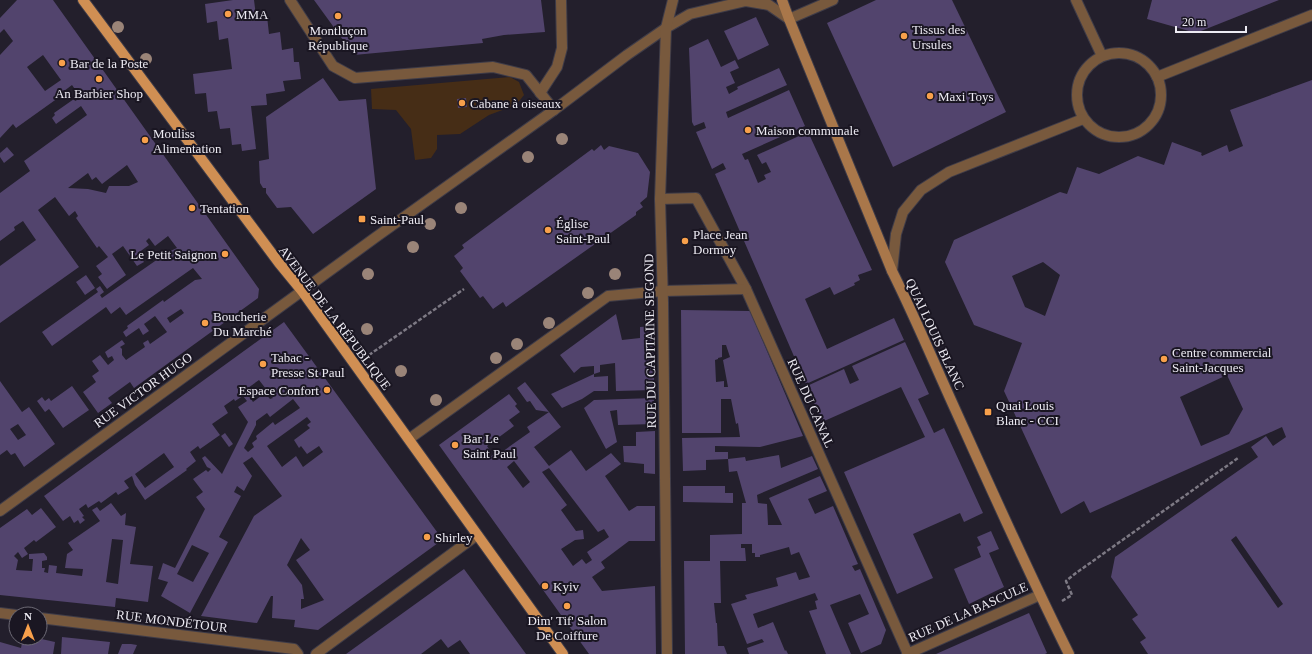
<svg xmlns="http://www.w3.org/2000/svg" width="1312" height="654" viewBox="0 0 1312 654" font-family="'Times New Roman',serif">
  <rect width="100%" height="100%" fill="#231f2c"/>
  <path fill="#462d16" d="M510,77L519,82L524,95L516,105L489,115L460,134L437,135V149L431,158L415,160L411,129L396,110L372,109L371,89Z"/>
  <g fill="#52446d" fill-rule="evenodd">
    <path d="M17,0H53L259,289L258,298L134,388L130,382L108,398L112,403L98,413L83,392L96,382L92,376L99,371L92,361L100,355L108,365L114,360L112,356L108,358L105,352L122,340L125,344L120,347L122,349V355L126,360L145,347L143,343L148,340L150,344L167,332L155,316L144,324L149,331L143,335L139,328L126,337L123,332L128,328L127,326L163,300L164,302L195,280L202,279L193,268L126,315L120,307L111,314L106,307L52,346L42,332L98,292L96,289L100,286L104,292L100,295L102,298L168,252L177,248L168,236L155,246L149,238L146,241L149,245L138,253L144,262L137,266L123,246L112,254L126,275L107,289L98,277L102,274L96,266L108,257L99,246L97,248L76,218L78,216L75,211L69,216L55,197L38,210L79,267L0,323V266L36,240L23,221L14,227L15,230L0,241V193L30,171L24,161L87,115L81,106L56,124L52,118L55,115L54,113L74,99L75,101L81,98L72,85L64,91L65,93L16,128L13,124L0,138V55L13,41L4,29L0,33V18ZM43,55L61,80L45,91L27,67ZM127,165L138,182L129,186H109L106,193L88,189L68,188L88,173L92,180L96,177L102,184ZM181,309L184,313L170,323L167,318Z"/>
    <path d="M233,0H254L256,16H267L269,34L280,32L282,50L293,48L294,62H299L301,79L283,81L285,91L266,94L267,105L251,106L256,149L242,151L241,144L232,145L230,128L220,129L217,111L208,112L206,93L195,94L193,74L232,69L228,38L219,40L217,21L207,23L205,4Z"/>
    <path d="M314,0H541L545,32L504,35L482,39L483,43L354,55Z"/>
    <path d="M876,0H952L1006,112L893,167L827,23Z"/>
    <path d="M1152,0H1279L1196,33L1147,19Z"/>
    <path d="M756,17L769,45L738,60L724,31Z"/>
    <path d="M708,39L721,67L735,60L739,68L730,72L735,83L726,87L729,94L738,89L737,87L779,68L787,85L726,112L728,118L789,90L805,126L742,154L745,160L748,159L758,183L766,179L764,175L771,172L766,162L762,164L757,155L808,132L872,270L858,275L860,280L854,283L855,285L834,295L830,287L805,299L827,349L894,318L904,340L806,384L715,174L726,169L723,163L712,169L696,132L706,128L704,122L694,126L692,122L689,48Z"/>
    <path d="M323,78L339,101L366,99L376,189L313,234L291,207L277,208L266,193V188H263L260,183L259,161L269,159L266,117Z"/>
    <path d="M1312,80V654H1148L1140,642L1146,638L1132,619L1138,615L1111,577L1115,557L1258,457L1251,447L1266,436L1273,446L1286,437L1282,427L1090,513L1084,501L1061,514L1004,391L1022,343L974,325L945,262L954,240L1060,192L1067,194L1077,167L1099,174L1138,156L1164,165L1172,142L1202,153L1201,154L1202,156L1227,145L1229,152L1243,146L1230,110ZM1043,262L1060,275L1045,316L1025,307L1012,276ZM1227,375L1243,409L1229,434L1201,446L1180,397ZM1236,536L1283,604L1278,608L1231,540Z"/>
    <path d="M466,98L467,107L458,108L457,99Z"/>
    <path d="M601,145L604,150L609,146L638,153L650,172L647,197L640,203L643,207L636,212V215L506,307L503,302L493,309L483,296L480,298L460,271L463,268L454,256L464,248L462,245L592,149L594,151Z"/>
    <path d="M7,147L14,155L4,163L0,157V153Z"/>
    <path d="M86,275L95,288L85,295L76,282Z"/>
    <path d="M681,310L750,311L803,436L760,447L715,446V452H728V459L745,457L746,461L779,455L781,468L812,456L818,469L757,495L758,503L767,504L768,525H782L769,498L820,476L827,491L808,499L815,514L833,506L858,564L852,566L855,571L860,569L886,630L881,644L861,653L848,623L869,614L860,594L830,605L851,654H826L809,611L817,609L815,601L818,600L815,593L753,614L758,628L773,622L785,651L786,650L788,654H749L747,648L764,642L762,639L747,644L731,604L747,599L745,595L778,586L776,578L796,572L799,580L810,577L799,552L791,555L789,547L760,555V557H755V553H752V544H741V548H745L746,561H720L721,603H714L716,623H717L718,646H724L727,654H685L684,561H710V535L742,534V503H746L737,471L729,472L728,459L706,460V470L683,471L682,438L740,437L738,423L736,424L731,399H721V433H682ZM722,345H726L730,357L723,360L728,387H724V381L716,382L715,360L718,359V358L722,357Z"/>
    <path d="M616,314L622,340L640,338V327L654,326V390L616,391L615,363L600,365V372L594,374V366L581,367L574,373L560,355Z"/>
    <path d="M284,322L440,536L438,543L318,630L294,627L295,620L272,618L273,596H271L257,623L201,616L254,516L282,496L252,457L243,463L252,476L244,491L237,486L234,492L241,496L219,537L228,542L190,613L161,596L168,582L158,579L163,563L175,568L205,509L196,497L203,492L193,479L206,470L208,472L211,469L207,467L202,458L205,456L222,474L248,422L238,407L247,401L243,396L235,401L234,399L224,406L228,413L212,424L220,435L200,449L198,446L190,452L196,461L186,469L187,470L145,500L135,485L132,476L124,481L129,488L118,495L116,492L101,503L99,501L88,508L86,504L79,509L84,516L82,517L85,520L80,524L78,520L74,523L70,516L63,521L44,496ZM259,380L273,398L270,399L265,393L253,402L245,390ZM293,399L300,408L275,425L273,422L256,436L257,439L252,443L254,447L248,452L244,448L256,425V421L267,413L270,417ZM307,417L311,422L307,425L310,428L294,440L299,448L301,446L307,454L319,446L323,452L303,467L296,456L282,467L267,446ZM164,453L174,467L145,488L135,474ZM301,538L310,550L296,560L324,600L301,609V599H304L302,585L287,565ZM192,545L209,553L193,582L177,574Z"/>
    <path d="M905,342L929,394L918,399L934,433L944,428L983,513L964,522L960,513L913,534L933,578L897,594L844,472L925,437L901,387L822,422L807,386L844,369L850,384L859,380L852,366Z"/>
    <path d="M594,374V377L608,376V391H594L582,399L562,408L551,394Z"/>
    <path d="M0,381L22,412L29,407L55,444L24,467L15,453L11,455L7,450L0,455ZM18,424L26,435L18,440L10,429Z"/>
    <path d="M525,382L549,412L536,410L530,401L527,402L517,388Z"/>
    <path d="M72,386L89,410L63,428L49,409L45,412L37,401L42,397L45,401L49,398L51,401Z"/>
    <path d="M509,394L517,404L515,406L520,412L509,420L514,426L487,446L491,452L488,454L490,457L497,452L499,454L530,432L527,427L549,412L561,427L530,450L534,447L549,466L571,450L586,471L611,453L621,464L605,476L629,511L637,506H655V541H629L601,562L605,568L592,577L602,591L655,586L656,654H589L439,445ZM514,461L530,482L523,488L507,467ZM549,468L598,532L604,529L609,537L587,552L592,560L586,564L582,559L573,566L561,549L575,540L584,539L583,530L576,531L561,510L567,505L542,472Z"/>
    <path d="M654,398V424L618,425L617,410L610,411L617,442L606,449L584,408L594,400Z"/>
    <path d="M655,431V474L644,473V464L624,462L623,446H636V432Z"/>
    <path d="M225,433L233,444L229,447L221,436Z"/>
    <path d="M683,486H725V493H733V503L683,502Z"/>
    <path d="M111,503L121,516L126,513L125,525L136,527L130,564L153,566L148,602L116,598L115,607L0,595V528L27,509L32,515L41,508L56,527L36,542L34,540L24,548L28,554L22,558L18,552L14,556L18,560L16,570L32,571L33,559H29V554L44,553L47,557V560L42,561V568H45L44,572L48,573L49,565L57,566L56,573L82,576L83,569L65,568L67,554L73,550L68,543L100,521L92,510L97,507L100,511ZM112,539L123,540L118,584L106,582Z"/>
    <path d="M991,531L999,549L989,553L1004,587L969,604L954,569L981,557L977,547L981,545L977,537Z"/>
    <path d="M464,569L526,654H470L460,640L448,648L441,639L421,654H346Z"/>
    <path d="M1029,613L1047,653L1045,654H936Z"/>
    <path d="M62,637L110,642L108,654H61Z"/>
    <path d="M23,638H37L55,642L53,654H0V642L21,648Z"/>
    <path d="M122,644H131L137,645L133,654H118Z"/>
  </g>
  <g fill="none" stroke-linecap="round" stroke-linejoin="round">
    <g stroke="#3f3c48" stroke-width="12">
      <path id="lane" d="M540,93L557,67L562,48L561,0"/>
    </g>
    <g stroke="#3f3c48" stroke-width="12">
      <g id="street">
        <path d="M290,0L333,66L355,78L493,67L526,75L554,110"/>
        <path d="M1076,0L1102,56"/>
        <circle cx="1119" cy="95" r="42"/>
        <path d="M1157,77L1312,15"/>
        <path d="M660,199L696,198L746,289L908,654"/>
        <path d="M892,271L896,234L903,212L921,190L949,172L1083,119"/>
        <path d="M409,439L608,296L663,291L746,289"/>
        <path d="M0,511L376,237L554,110L627,55L666,28L690,14L746,1L769,5L789,19L833,0"/>
        <path d="M0,613L16,615"/>
        <path d="M40,618L294,649L298,654"/>
        <path d="M316,654L477,535"/>
        <path d="M667,654L663,302L660,199L666,28L673,0"/>
        <path d="M907,654L1040,595"/>
      </g>
    </g>
    <g stroke="#3f3c48" stroke-width="12">
      <path id="secondary" d="M782,0L789,19L892,271C915,317 934,363 955,409C992,491 1029,574 1069,654"/>
    </g>
    <g stroke="#3f3c48" stroke-width="12">
      <path id="primary" d="M83,0L279,263L302,291L563,654"/>
    </g>
    <g stroke="#7d7984" stroke-width="2.5" stroke-dasharray="4 2" stroke-linecap="butt">
      <path d="M369,355L464,289"/>
      <path d="M1062,601L1072,595L1066,581L1076,573L1238,458"/>
    </g>
    <use href="#lane" stroke="#78593d" stroke-width="10"/>
    <use href="#street" stroke="#78593d" stroke-width="10"/>
    <use href="#secondary" stroke="#a9774a" stroke-width="10"/>
    <use href="#primary" stroke="#d08f53" stroke-width="10"/>
  </g>
  <g fill="#9a8478">
    <circle cx="118" cy="27" r="6"/>
    <circle cx="146" cy="59" r="6"/>
    <circle cx="562" cy="139" r="6"/>
    <circle cx="528" cy="157" r="6"/>
    <circle cx="461" cy="208" r="6"/>
    <circle cx="430" cy="224" r="6"/>
    <circle cx="413" cy="247" r="6"/>
    <circle cx="368" cy="274" r="6"/>
    <circle cx="615" cy="274" r="6"/>
    <circle cx="588" cy="293" r="6"/>
    <circle cx="549" cy="323" r="6"/>
    <circle cx="367" cy="329" r="6"/>
    <circle cx="517" cy="344" r="6"/>
    <circle cx="496" cy="358" r="6"/>
    <circle cx="401" cy="371" r="6"/>
    <circle cx="436" cy="400" r="6"/>
  </g>
  <g fill="#f8a04b" stroke="#1a1622" stroke-width="1.5">
    <circle cx="228" cy="14" r="4"/>
    <circle cx="338" cy="16" r="4"/>
    <circle cx="904" cy="36" r="4"/>
    <circle cx="62" cy="63" r="4"/>
    <circle cx="99" cy="79" r="4"/>
    <circle cx="930" cy="96" r="4"/>
    <circle cx="462" cy="103" r="4"/>
    <circle cx="748" cy="130" r="4"/>
    <circle cx="145" cy="140" r="4"/>
    <circle cx="192" cy="208" r="4"/>
    <rect x="358" y="215" width="8" height="8" rx="2"/>
    <circle cx="548" cy="230" r="4"/>
    <circle cx="685" cy="241" r="4"/>
    <circle cx="225" cy="254" r="4"/>
    <circle cx="205" cy="323" r="4"/>
    <circle cx="1164" cy="359" r="4"/>
    <circle cx="263" cy="364" r="4"/>
    <circle cx="327" cy="390" r="4"/>
    <rect x="984" y="408" width="8" height="8" rx="2"/>
    <circle cx="455" cy="445" r="4"/>
    <circle cx="427" cy="537" r="4"/>
    <circle cx="545" cy="586" r="4"/>
    <circle cx="567" cy="606" r="4"/>
  </g>
  <g text-anchor="middle" dominant-baseline="central" stroke-width="4" stroke-linejoin="round" paint-order="stroke">
    <g font-size="13" fill="#edebf3" stroke="#1a1622" text-anchor="start">
      <text x="236" y="14">MMA</text>
      <text x="912" y="29">Tissus des<tspan x="912" dy="15">Ursules</tspan></text>
      <text x="338" y="30" text-anchor="middle">Montluçon<tspan x="338" dy="15">République</tspan></text>
      <text x="70" y="63">Bar de la Poste</text>
      <text x="99" y="93" text-anchor="middle">An Barbier Shop</text>
      <text x="938" y="96">Maxi Toys</text>
      <text x="470" y="103">Cabane à oiseaux</text>
      <text x="756" y="130">Maison communale</text>
      <text x="153" y="133">Mouliss<tspan x="153" dy="15">Alimentation</tspan></text>
      <text x="200" y="208">Tentation</text>
      <text x="370" y="219">Saint-Paul</text>
      <text x="556" y="223">Église<tspan x="556" dy="15">Saint-Paul</tspan></text>
      <text x="693" y="234">Place Jean<tspan x="693" dy="15">Dormoy</tspan></text>
      <text x="217" y="254" text-anchor="end">Le Petit Saignon</text>
      <text x="213" y="316">Boucherie<tspan x="213" dy="15">Du Marché</tspan></text>
      <text x="1172" y="352">Centre commercial<tspan x="1172" dy="15">Saint-Jacques</tspan></text>
      <text x="271" y="357">Tabac -<tspan x="271" dy="15">Presse St Paul</tspan></text>
      <text x="319" y="390" text-anchor="end">Espace Confort</text>
      <text x="996" y="405">Quai Louis<tspan x="996" dy="15">Blanc - CCI</tspan></text>
      <text x="463" y="438">Bar Le<tspan x="463" dy="15">Saint Paul</tspan></text>
      <text x="435" y="537">Shirley</text>
      <text x="553" y="586">Kyiv</text>
      <text x="567" y="620" text-anchor="middle">Dim' Tif' Salon<tspan x="567" dy="15">De Coiffure</tspan></text>
    </g>
    <g font-size="13" fill="#edebf3" stroke="#1a1622">
      <text transform="translate(335 318) rotate(53)">AVENUE DE LA RÉPUBLIQUE</text>
      <text transform="translate(935 334) rotate(65)">QUAI LOUIS BLANC</text>
      <text transform="translate(650 341) rotate(-91)">RUE DU CAPITAINE SEGOND</text>
      <text transform="translate(143 390) rotate(-36)">RUE VICTOR HUGO</text>
      <text transform="translate(811 403) rotate(66)">RUE DU CANAL</text>
      <text transform="translate(968 612) rotate(-24)">RUE DE LA BASCULE</text>
      <text transform="translate(172 621) rotate(7)">RUE MONDÉTOUR</text>
    </g>
  </g>
  <g transform="translate(28 626)"><circle r="19" fill="#1a1622" stroke="#6e6b76"/>
  <path d="M0-3L7 15L0 10L-7 15Z" fill="#f8a04b"/>
  <text y="-6" font-size="11" font-weight="bold" text-anchor="middle" fill="#edebf3">N</text>
  </g>
  <path d="M1176 26v6h70v-6" fill="none" stroke="#edebf3" stroke-width="2"/>
  <text x="1182" y="26" font-size="12" fill="#edebf3" stroke="#1a1622" stroke-width="3" paint-order="stroke">20 m</text>
</svg>
